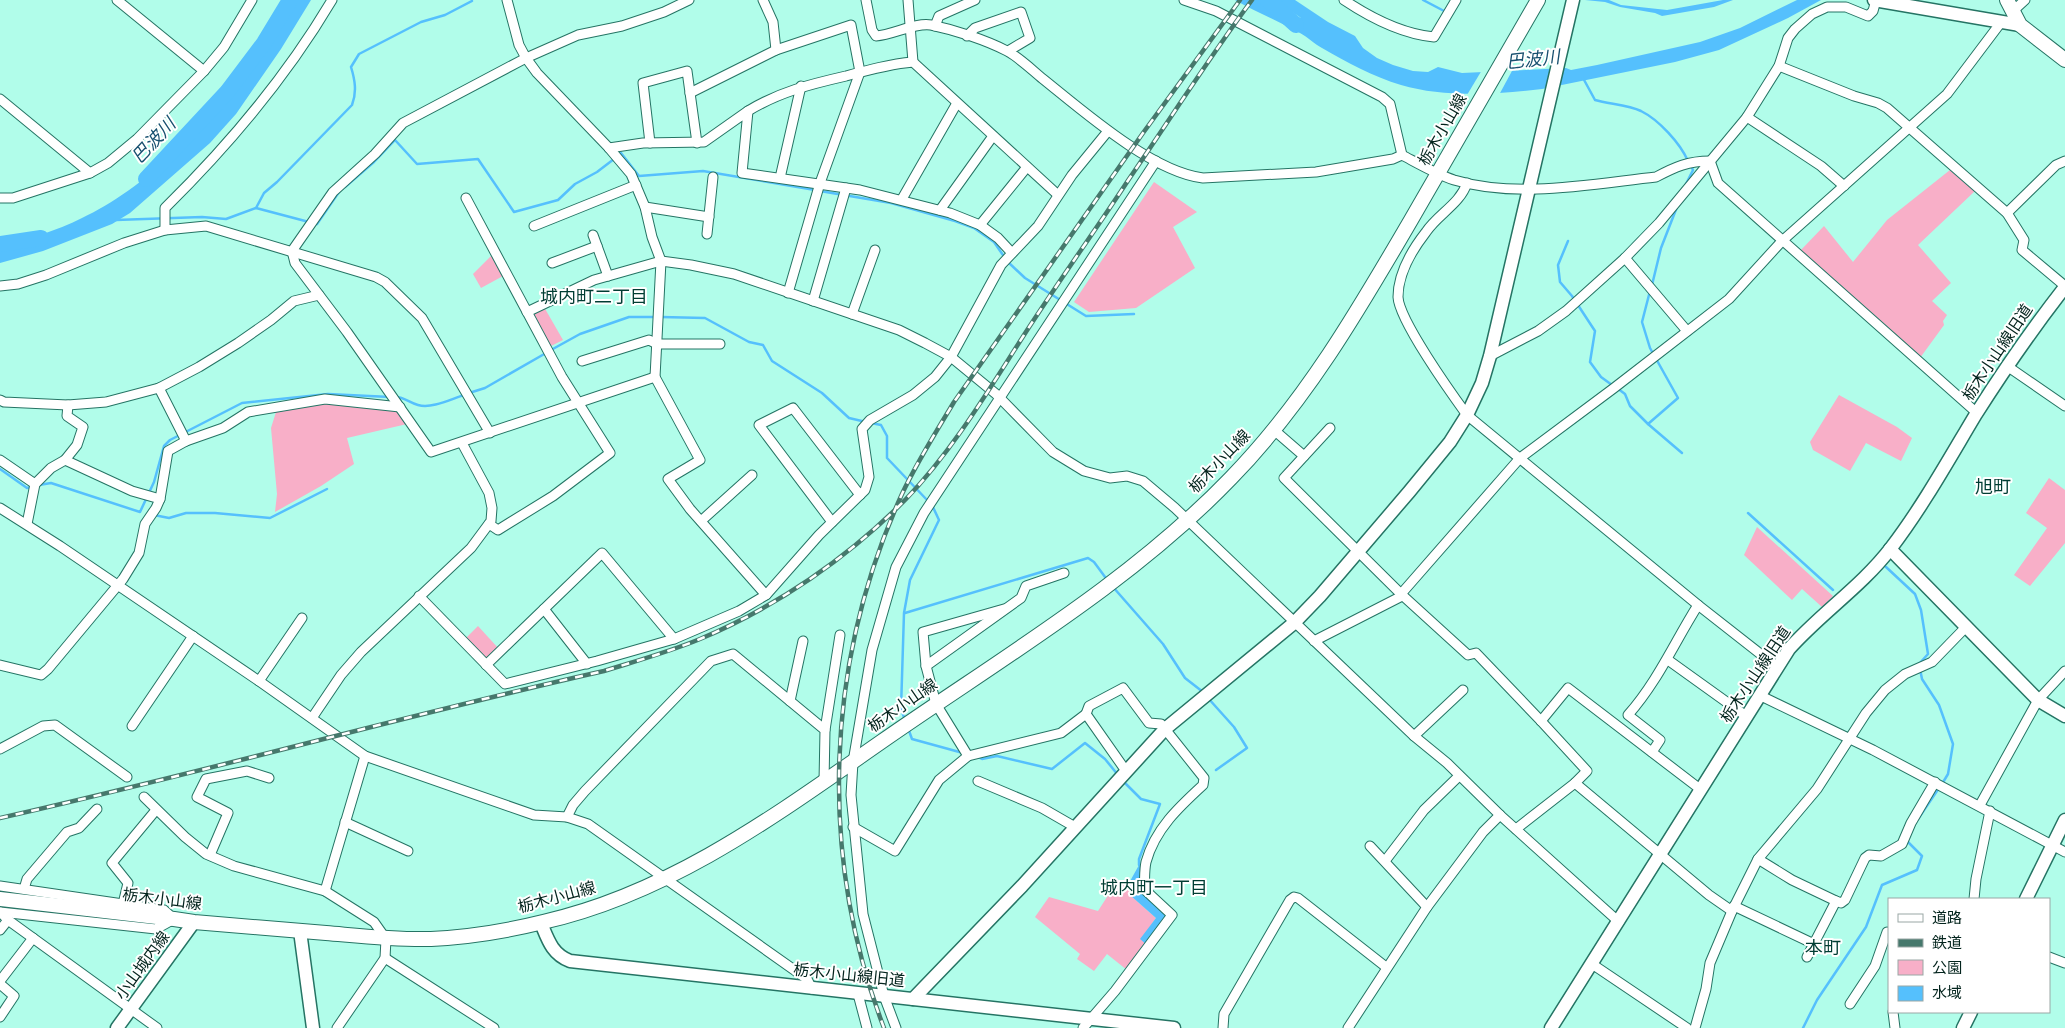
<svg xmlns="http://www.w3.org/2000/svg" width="2065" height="1028" viewBox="0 0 2065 1028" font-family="'Sofia Sans Condensed','Noto Sans JP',sans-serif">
  <rect width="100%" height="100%" fill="#b1fdea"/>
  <g fill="#f8afc8">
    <path d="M1950,170L1975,191L1918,245L1951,283L1932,301L1947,315L1943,321L1944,325L1920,358L1800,251L1824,226L1853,262L1887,220Z"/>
    <path d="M1154,182L1197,212L1173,227L1195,268L1136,308L1089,312L1074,302Z"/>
    <path d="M492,255L503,276L481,288L473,274Z"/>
    <path d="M544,307L563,340L551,346L533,314Z"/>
    <path d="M1839,395L1897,427L1912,438L1901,461L1866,443L1850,471L1813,450L1810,442Z"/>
    <path d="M324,403L398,410L407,424L347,438L354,464L321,486L275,512L277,494L271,428L276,412Z"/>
    <path d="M2049,478L2065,490V543L2030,586L2014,575L2047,528L2026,513Z"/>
    <path d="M1757,527L1833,596L1822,607L1802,589L1792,600L1744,555Z"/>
    <path d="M478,626L499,649L487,660L466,638Z"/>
    <path d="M1116,883H1129L1130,895L1156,918L1141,939L1147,945L1127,970L1107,954L1094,971L1077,959L1080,954L1035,917L1049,897L1098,911Z"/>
  </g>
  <g fill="#55c0fd">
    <path d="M285,0H311L281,49L236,114L210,143L130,213L112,224L43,251L0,263V247C28,239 56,231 82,218C141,191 215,122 249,67C262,46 272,22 285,0Z"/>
    <path d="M1235,0H1261L1289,14L1301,18L1275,0H1295L1328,22L1355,36L1363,48L1377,58L1393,65L1413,71L1428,72L1438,67L1462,73L1566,68L1571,70L1597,65L1700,42L1740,28L1797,0H1821L1788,18L1719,50L1675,62L1542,89C1497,94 1445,98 1401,85C1374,77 1346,62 1322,48C1314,44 1308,37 1300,33C1279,21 1256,12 1235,0Z"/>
    <path d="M1585,0H1609L1621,5L1667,10L1723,0H1733L1714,7L1662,16L1655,13L1620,7L1605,2Z"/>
    <path d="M1139,865L1143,868L1137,890L1164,911L1166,917L1147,945L1140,939L1156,918L1130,895L1129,883Z"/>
  </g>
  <path fill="#b1fdea" d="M1513,69L1499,95H1467L1482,70Z"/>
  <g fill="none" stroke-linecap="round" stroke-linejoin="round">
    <g stroke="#55c0fd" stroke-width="2.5">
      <path d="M1423,0L1446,12"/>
      <path d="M1583,78L1595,100C1609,104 1628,105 1641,111C1659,120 1680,143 1688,161"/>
      <path d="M619,155L621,153L639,176L703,171L815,190"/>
      <path d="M1685,186L1693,170L1691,166"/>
      <path d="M345,187L374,162L395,140L417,164L478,159L514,212L558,200L575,184L597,172L614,159"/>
      <path d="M820,191L891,203L955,221L974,228L994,242L1005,258"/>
      <path d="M256,208L309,222"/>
      <path d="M116,220L202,217L226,219L256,208L264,193L277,182L352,105C357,92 355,80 351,67L359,54L421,22L445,15L472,1"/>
      <path d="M314,224H317L339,192"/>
      <path d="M1568,241L1558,265L1560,282L1572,296L1595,331L1590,362L1601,377L1612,385"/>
      <path d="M1008,262L1025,278L1086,316L1134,314"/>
      <path d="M1652,285L1661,248L1677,207"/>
      <path d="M1650,291L1642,322L1650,348L1678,398L1648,424L1682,453"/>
      <path d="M661,317L705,318L749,342L763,345L772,361L822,393L849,418L866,422"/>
      <path d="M551,350L580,334L629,317H656"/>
      <path d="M1617,388L1625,394L1630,406L1648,424"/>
      <path d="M469,393L485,388L546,353"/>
      <path d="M396,397C404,397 410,403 418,405C432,409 451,399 464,395"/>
      <path d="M871,423L881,425L887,436V458L928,501"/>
      <path d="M0,469L27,488L31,487"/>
      <path d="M39,485L51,483L140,512L154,482L164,446L170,440L242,403L328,394L390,397"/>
      <path d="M1748,513L1833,590"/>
      <path d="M154,515L169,518L186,513H215L270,518L327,489"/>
      <path d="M1886,567L1915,594L1921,610L1928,654L1919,664"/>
      <path d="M1113,587L1163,644L1185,678L1203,692"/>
      <path d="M905,613L1088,558L1094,562L1108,581"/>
      <path d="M1920,669L1922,679L1939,705L1953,744L1948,774L1942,784"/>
      <path d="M1208,698L1234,727L1247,748L1216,770"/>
      <path d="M905,720L901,709L904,613L910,580L939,520L932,505"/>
      <path d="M908,728L912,739L963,753"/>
      <path d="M978,757L982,759L997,756L1052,769L1085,743L1105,759L1118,775"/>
      <path d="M1123,781L1141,799L1160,804L1139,859V865"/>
      <path d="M1918,819L1939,788"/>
      <path d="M1803,1028L1817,1000L1866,927L1882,885L1917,870L1922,856L1907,841"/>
    </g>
    <g stroke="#55c0fd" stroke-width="16">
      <path d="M1268,0L1296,25"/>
      <path d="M146,179L227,92L264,43L290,0"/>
      <path d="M0,244L41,238"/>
    </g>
    <g stroke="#257464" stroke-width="11">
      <g id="street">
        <path d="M117,0L204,71"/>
        <path d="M507,0L519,45L526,58L537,73L609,148L631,174L645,207L652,237L661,261L655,377L700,460L668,479L690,509L766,595"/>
        <path d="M763,0L773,22L776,50"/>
        <path d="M866,0L872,30L876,36C893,35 916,22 931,25C955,30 986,40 1007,51C1020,58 1032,70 1043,79C1083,111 1152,172 1203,178L1316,172L1393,159L1402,155C1419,164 1436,174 1454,180C1517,199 1592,184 1656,177C1675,167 1688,161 1710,161L1718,183L1977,413"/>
        <path d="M908,0L913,62"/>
        <path d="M1184,0L1216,11L1382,97L1390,104L1402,155"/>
        <path d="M1344,0C1371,18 1402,34 1434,37L1456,0"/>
        <path d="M2013,11L2025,0"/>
        <path d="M935,26L939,16L975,0"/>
        <path d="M967,36L975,28L1021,12L1030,38L1008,51"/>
        <path d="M1779,66L1854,96L1878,103L1887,108L2007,213L2024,240L2022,250L2065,286"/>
        <path d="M690,93L776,50L851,25L860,72L820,183L788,293"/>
        <path d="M0,99L90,173"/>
        <path d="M748,111C779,92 811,84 846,76C868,70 890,64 913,62L1058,195"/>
        <path d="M1747,117L1821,166L1844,186"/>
        <path d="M650,143L643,83L687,71L697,143"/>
        <path d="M609,148L643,143L704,142L748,111L742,173L860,190L950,213L980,225L998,238L1012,253"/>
        <path d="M780,178L801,86"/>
        <path d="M1467,183C1460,204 1438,214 1426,232C1412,250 1398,274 1398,297C1399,320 1451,393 1467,415L1698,605L1777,667"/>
        <path d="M0,198H13L90,173L108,163L137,139L204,71L224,47L252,0"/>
        <path d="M466,198L562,377L610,453L553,496L498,530L489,524"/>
        <path d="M902,199L957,103"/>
        <path d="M645,207L709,217"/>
        <path d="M940,210L993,136"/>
        <path d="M2007,213L2056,165L2065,161"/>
        <path d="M980,225L1027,167"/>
        <path d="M534,226L636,185"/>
        <path d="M165,230V208C228,146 287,76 332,0"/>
        <path d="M707,234L713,177"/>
        <path d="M593,235L608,276"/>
        <path d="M1625,258L1687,331"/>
        <path d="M552,263L597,246"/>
        <path d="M0,286L18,284L46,275L124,243L165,230L206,226L376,277L385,282L422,318L490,433"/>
        <path d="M813,301L846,188"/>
        <path d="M527,312L594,280L661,261L691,265L734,274L899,330L925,343L951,357L996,394L1053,452L1084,471L1110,478L1127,476L1143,481L1175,508L1414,736L1447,763L1500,815L1619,922"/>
        <path d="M852,314L875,250"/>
        <path d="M1490,356L1538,331L1566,311L1625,258L1659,223L1747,117L1779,66L1788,38L1795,29L1812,14L1827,7H1846L1868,16L1873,11L1876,0"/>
        <path d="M582,361L649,340L657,344H720"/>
        <path d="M2007,366L2065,406"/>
        <path d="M655,377L431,452L347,332L295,263L292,251L333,192L375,154L403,123L526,58L578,35L622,26L664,12L689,0"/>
        <path d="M159,388L186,441"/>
        <path d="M0,400L4,402L68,405L106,402L159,388L199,367L238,343L271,320L294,301L319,295"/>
        <path d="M1330,428L1284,478L1401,594L1468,655L1476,653L1541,721L1587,771L1575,783L1516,829"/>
        <path d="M1274,430L1304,456"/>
        <path d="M0,460L35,484"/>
        <path d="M65,460L132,491L160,499"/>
        <path d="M0,508L60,546L259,681L365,756L534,815L567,817L588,824L807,979L812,989"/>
        <path d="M701,521L752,475"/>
        <path d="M832,522L759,425L793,408L860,495"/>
        <path d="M27,524L35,484L51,468L65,460L77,445L83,427L67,416L68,405"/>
        <path d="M1401,594L1520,458L1614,388L1729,299L1782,241L1947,94L2002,21"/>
        <path d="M419,596L505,684L597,661L674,639L739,611L766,595L819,535L865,490L869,477L862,429L870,420L913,395L935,377L951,357L1001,265L1038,226L1072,175L1108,131"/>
        <path d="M544,609L587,664"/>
        <path d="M1314,641L1402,596"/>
        <path d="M1668,660L1746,716"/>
        <path d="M0,665L41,675L48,669L123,579L139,553L145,524L156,508L160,499L168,451L186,441L223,428L248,412L325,399L400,407"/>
        <path d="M486,665L602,553L674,639"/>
        <path d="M926,666L1021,598L1026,586L1064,573"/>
        <path d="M259,681L302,618"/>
        <path d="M1759,695L1873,750L2065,852"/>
        <path d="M790,701L803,641"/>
        <path d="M312,718L341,675L361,652L471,548L491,521L492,508L489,493L462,443"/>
        <path d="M1541,721L1568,688L1700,789"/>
        <path d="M132,726L193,636"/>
        <path d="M825,730L840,635"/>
        <path d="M1414,736L1463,690"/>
        <path d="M0,749L43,726L55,725L127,777"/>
        <path d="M1652,752L1660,740L1628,715C1658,681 1674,643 1698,605"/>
        <path d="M968,756L936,704L926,666L923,632L1004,609"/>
        <path d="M978,781L1042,808L1075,827"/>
        <path d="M1575,783L1709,895L1732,911"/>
        <path d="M144,797L185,837L206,854L234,866L325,891L374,922L386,939L385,958L337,1028"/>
        <path d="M1980,805L2038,700L2065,671"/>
        <path d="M567,817L573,805L585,791L711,661L733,654L825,730L824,782"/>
        <path d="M345,822L408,851"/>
        <path d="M853,827L895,851L939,780L968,756L1061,733L1086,714L1126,771"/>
        <path d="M1370,846L1427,907"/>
        <path d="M210,855L228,813L197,797L206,779L247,771L269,778"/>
        <path d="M1758,859L1792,880L1836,901"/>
        <path d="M1385,861L1424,810L1459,776"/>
        <path d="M0,886L164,910L174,919L156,929L0,912"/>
        <path d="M24,889L27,879L67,832L79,828L97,809"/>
        <path d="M325,891L365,756"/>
        <path d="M1974,899L1976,879L1990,811"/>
        <path d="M123,904L128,883L112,863L156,810"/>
        <path d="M1734,906L1814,944"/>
        <path d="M0,912L8,920L157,1028"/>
        <path d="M0,930L8,920"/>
        <path d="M1807,957L1836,901L1841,903L1845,900L1865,858L1869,855L1881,856L1902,844L1911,823L1935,782"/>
        <path d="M2049,957L2065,963"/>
        <path d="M385,958L494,1028"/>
        <path d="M1592,964L1687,1028"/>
        <path d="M0,981L33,938"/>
        <path d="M0,984L14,996L0,1017"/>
        <path d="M858,994L867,1028"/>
        <path d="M1850,1004L1875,966L1887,932L1889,933"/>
        <path d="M1893,1012L1895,1028"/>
        <path d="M896,1028L884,996L863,914L851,795L853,762L872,650L896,567L924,513L1156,161"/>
        <path d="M1083,1028L1115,991L1172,915L1144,889C1145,881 1144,871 1146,862C1155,829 1179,807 1203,785L1204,778L1161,724L1149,723L1123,688L1089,706L1086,714"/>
        <path d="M1223,1028L1224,1014L1290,900L1294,897L1298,898L1386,967"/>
        <path d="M1348,1028L1427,907L1483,832L1500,815"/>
        <path d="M1695,1028L1706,989L1710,963L1732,911L1758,859L1817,789L1866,713L1885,690L1905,674L1932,662L1965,628"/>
      </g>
    </g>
    <g stroke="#257464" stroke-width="15">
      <g id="secondary">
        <path d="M1874,0L2020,25"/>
        <path d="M1890,549L2038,700L2065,716"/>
        <path d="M2026,899L2065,820"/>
        <path d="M541,923C548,940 552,954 570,961L1174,1028"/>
        <path d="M300,931L313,1028"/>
        <path d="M913,999L1022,886L1165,729L1294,623L1320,596L1409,492L1450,442L1467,415L1482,383L1490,356L1573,0"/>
        <path d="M117,1028L194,922"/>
        <path d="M1551,1028L1789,649C1821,613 1862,586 1891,548C1923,506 1949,459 1976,414C2004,370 2033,328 2065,287"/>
        <path d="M1963,1028L1971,1012"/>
      </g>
    </g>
    <g stroke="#257464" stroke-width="16">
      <g id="primary">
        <path d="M2007,0L2020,25L2065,60"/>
        <path d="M0,899L174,919L194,922C238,926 282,929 326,933C361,936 395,940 431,939C468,937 507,931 543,922C671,893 776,815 881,742C1000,659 1130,583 1231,478C1305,402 1358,311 1411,220C1453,147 1496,74 1538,0"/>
      </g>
    </g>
    <use href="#street" stroke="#fff" stroke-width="9"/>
    <use href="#secondary" stroke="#fff" stroke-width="12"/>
    <use href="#primary" stroke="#fff" stroke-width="14"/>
    <g stroke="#46786c" stroke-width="4.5">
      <g id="rail">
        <path d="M0,818C202,773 402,716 604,671C636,661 669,652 700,639C776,607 848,558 906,499C953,450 988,391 1024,335C1058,282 1095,231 1129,179C1170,119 1209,58 1252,0"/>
        <path d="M884,1028C818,855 825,663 902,494C917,462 936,432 954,402L1143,133L1240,0"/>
      </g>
    </g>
    <use href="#rail" stroke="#fff" stroke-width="2.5" stroke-dasharray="8" stroke-linecap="butt"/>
  </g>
  <g text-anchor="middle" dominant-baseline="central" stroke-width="4" stroke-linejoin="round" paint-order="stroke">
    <g font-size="16" fill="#03241d" stroke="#fff">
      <text transform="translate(1443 130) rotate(-60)">栃木小山線</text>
      <text transform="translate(1998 353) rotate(-56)">栃木小山線旧道</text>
      <text transform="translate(1220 462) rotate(-46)">栃木小山線</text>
      <text transform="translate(1756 675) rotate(-56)">栃木小山線旧道</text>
      <text transform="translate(903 706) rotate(-35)">栃木小山線</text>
      <text transform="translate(557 898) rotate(-15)">栃木小山線</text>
      <text transform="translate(162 900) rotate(7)">栃木小山線</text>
      <text transform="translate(143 966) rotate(-54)">小山城内線</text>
      <text transform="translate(849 976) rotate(6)">栃木小山線旧道</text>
    </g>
    <g font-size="18" font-style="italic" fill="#17506f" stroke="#fff">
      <text transform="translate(1533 60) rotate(-6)">巴波川</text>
      <text transform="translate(154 141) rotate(-47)">巴波川</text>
    </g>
    <g font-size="18" fill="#003d33" stroke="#fff">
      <text x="594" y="297">城内町二丁目</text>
      <text x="1993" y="487">旭町</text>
      <text x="1154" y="888">城内町一丁目</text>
      <text x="1823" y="948">本町</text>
    </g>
  </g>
  <rect x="1888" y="898" width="162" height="115" fill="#ffffff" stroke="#9aa7a5"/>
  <rect x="1898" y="914" width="25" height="8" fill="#ffffff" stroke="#9aa7a5"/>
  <text x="1932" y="923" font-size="15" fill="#03241d">道路</text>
  <rect x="1898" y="939" width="25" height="8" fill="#46786c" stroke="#9aa7a5"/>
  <text x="1932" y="948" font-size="15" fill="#03241d">鉄道</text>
  <rect x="1898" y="960" width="25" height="15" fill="#f8afc8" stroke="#9aa7a5"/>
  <text x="1932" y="973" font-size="15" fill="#03241d">公園</text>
  <rect x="1898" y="986" width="25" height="15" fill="#55c0fd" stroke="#9aa7a5"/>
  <text x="1932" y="998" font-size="15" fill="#03241d">水域</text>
</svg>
